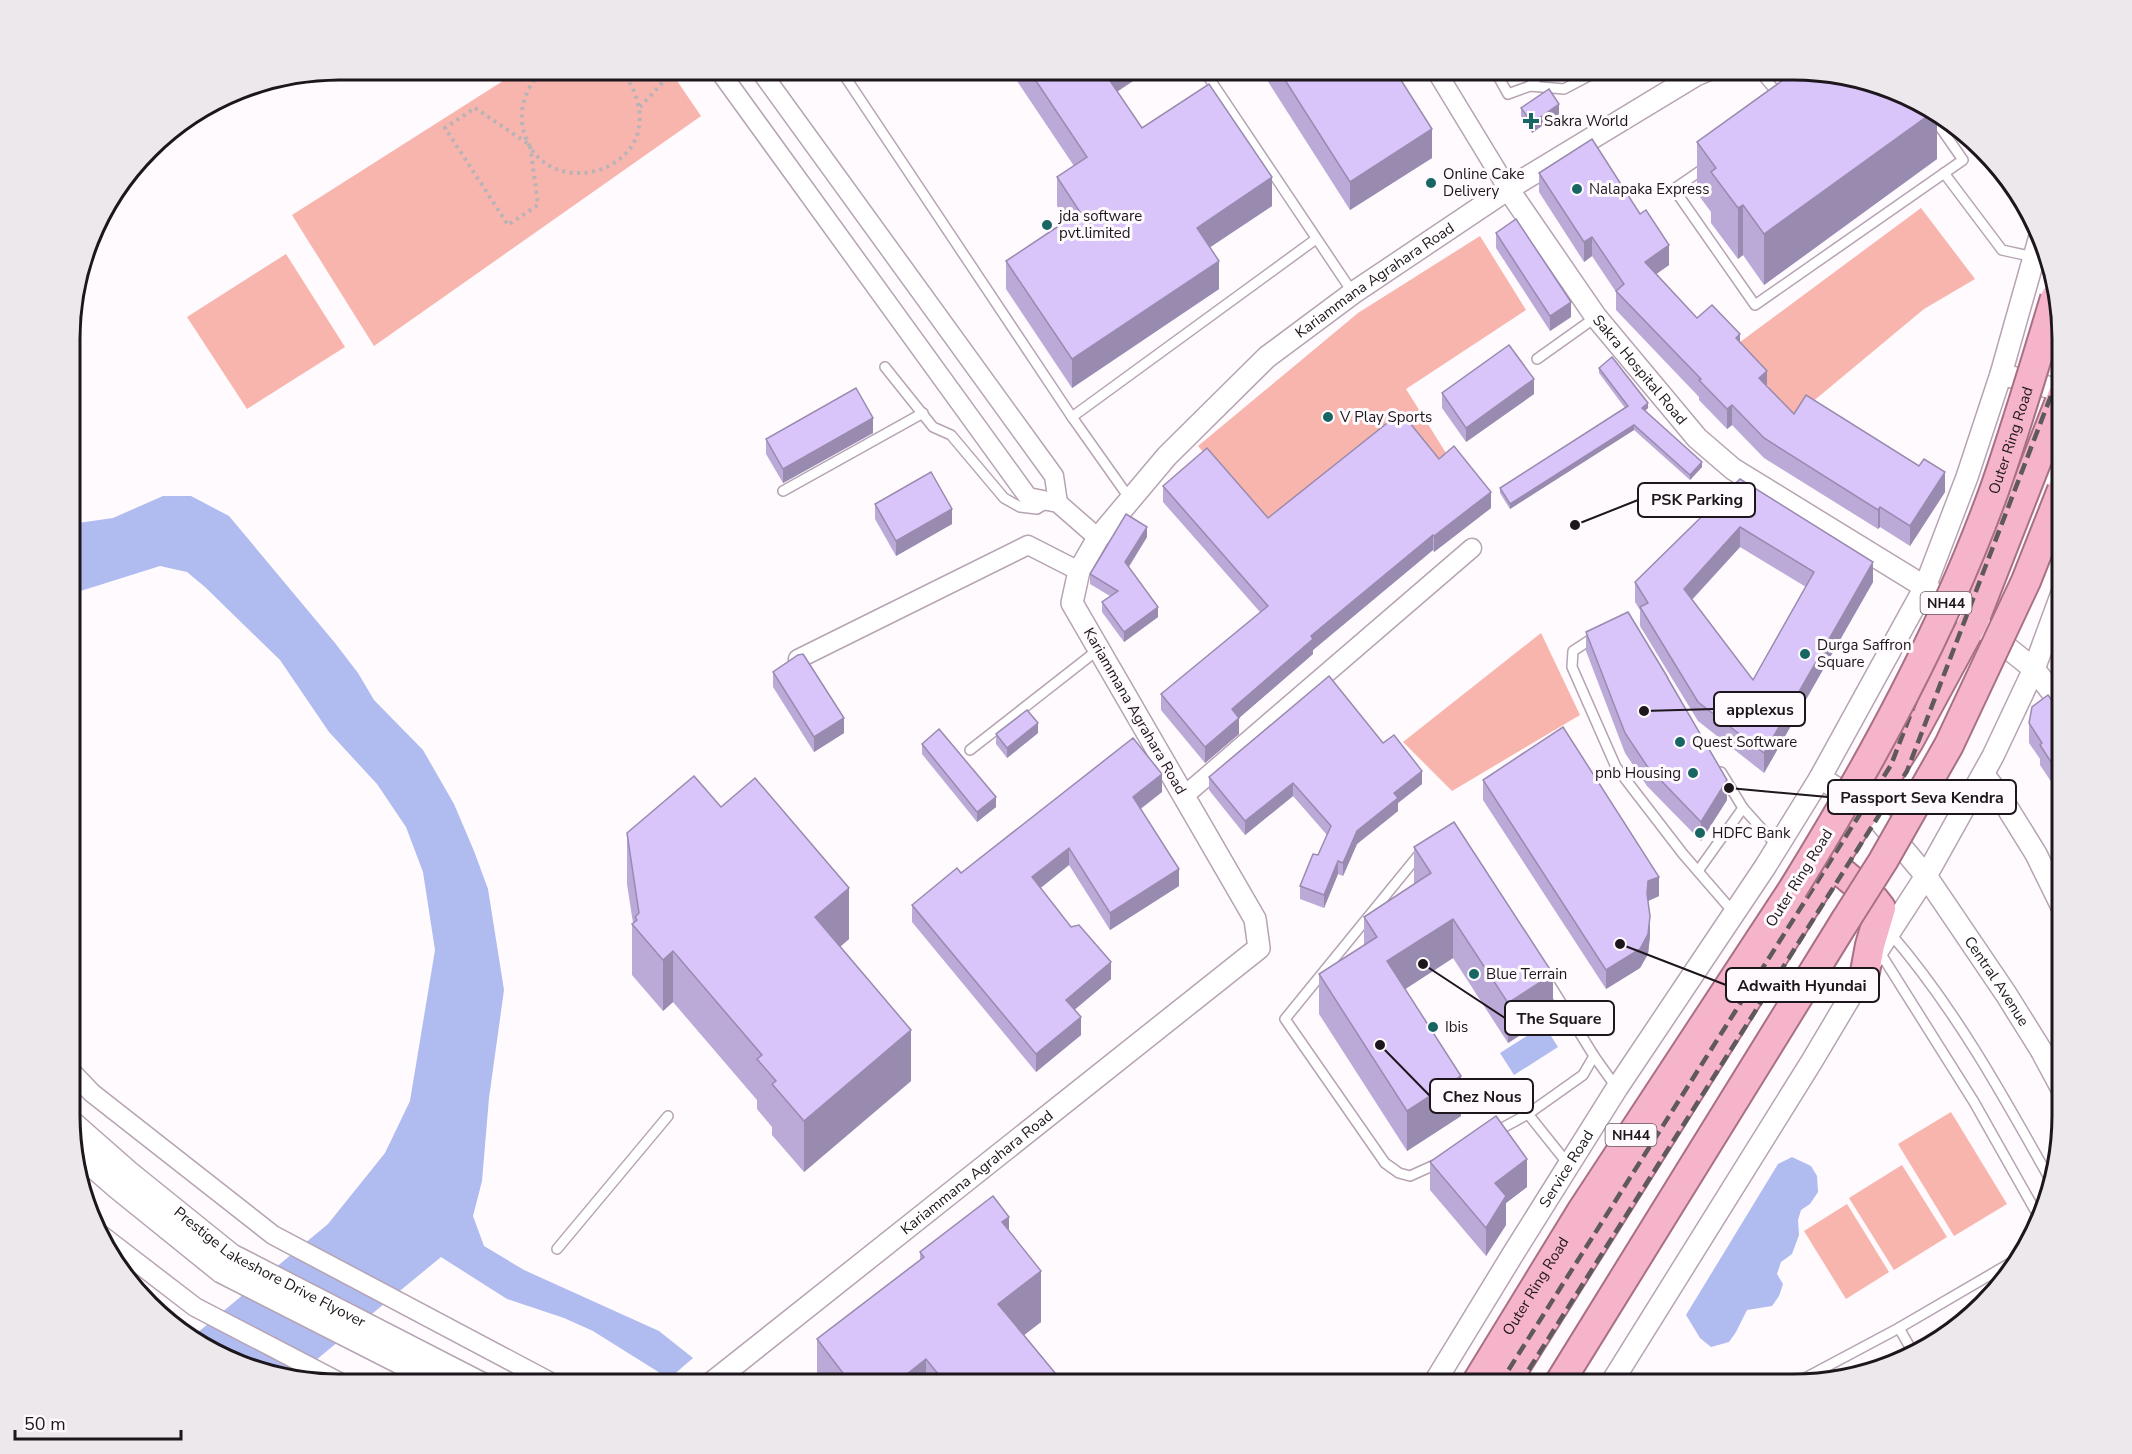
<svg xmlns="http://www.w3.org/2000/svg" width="2132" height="1454" viewBox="0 0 2132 1454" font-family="'Nunito Sans',sans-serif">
  <rect width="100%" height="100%" fill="#fefafd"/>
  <g fill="#f8b5ad">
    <path d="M522,69H669L701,116L374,346L292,215Z"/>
    <path d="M1921,208L1975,279L1924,309L1793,418L1736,345Z"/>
    <path d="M1480,236L1526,310L1406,389L1451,461L1311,576L1198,446L1358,313Z"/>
    <path d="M286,254L345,347L247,409L187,317Z"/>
    <path d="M1541,633L1580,715L1452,791L1403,742Z"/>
    <path d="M1951,1112L2007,1204L1954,1236L1898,1144Z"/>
    <path d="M1902,1165L1947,1237L1894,1270L1849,1198Z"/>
    <path d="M1847,1204L1889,1272L1846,1299L1804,1231Z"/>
  </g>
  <g fill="#b0bbf0">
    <path d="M163,496H191L229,516L335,643L358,673L374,700L423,750L454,804L474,851L488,889L504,990L489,1098L482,1181L473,1216L484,1246L524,1270L659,1331L693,1358L671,1377L668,1378L593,1331L564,1318L507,1299L441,1257L293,1379L252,1371L191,1338L328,1224L385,1153L410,1101L435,950L423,872L406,827L377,784L329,732L280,660L205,587L187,572L160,566L71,594V524L113,518Z"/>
    <path d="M1544,1025L1558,1047L1514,1075L1500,1053Z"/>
    <path d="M1792,1157L1811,1166L1817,1176L1818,1192L1810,1204L1801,1210L1798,1220L1799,1235L1792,1254L1781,1262L1777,1274L1783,1284L1779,1296L1772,1306L1747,1310L1736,1332L1729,1342L1711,1347L1700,1338L1686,1315L1778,1164Z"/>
  </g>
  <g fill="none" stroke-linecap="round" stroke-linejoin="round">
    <g stroke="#b6a3b3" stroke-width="12">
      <g id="service">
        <path d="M840,69L1072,417L1130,499"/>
        <path d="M1203,69L1353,293"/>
        <path d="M1494,69L1508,94L1530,86L1564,89L1602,69"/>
        <path d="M1758,70L1779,95"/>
        <path d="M1530,86L1544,69"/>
        <path d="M1706,167L1674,189L1755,305L1963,160L1931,114"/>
        <path d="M1944,173L2002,250L2034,257"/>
        <path d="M1537,359L1596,317"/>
        <path d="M885,367L933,427L951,435L1004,498L1020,507L1037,509L1047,503"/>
        <path d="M1072,417L1316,239"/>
        <path d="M783,491L923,413"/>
        <path d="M1596,636L1573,651L1572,667L1616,767L1683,854L1734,913"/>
        <path d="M970,750L1099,649"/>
        <path d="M1721,772L1743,808L1778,847"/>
        <path d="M1421,852L1285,1019L1385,1163L1399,1173L1410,1176L1441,1162"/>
        <path d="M1698,871L1743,808"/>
        <path d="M1890,933C1955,1008 2004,1097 2052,1183"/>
        <path d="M1879,951L1974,1102L2040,1219"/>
        <path d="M1547,980L1594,1056L1616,1087"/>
        <path d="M1528,1114L1568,1164"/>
        <path d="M1495,1132L1528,1114L1583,1075L1594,1056"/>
        <path d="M557,1249L668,1116"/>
        <path d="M1899,1328L1915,1356"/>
        <path d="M1792,1385L1899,1328L2019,1258"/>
      </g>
    </g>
    <g stroke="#b6a3b3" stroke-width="21">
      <g id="minor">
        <path d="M718,69L1028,497L1058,503L1098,538"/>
        <path d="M759,69L1054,476L1058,503"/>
        <path d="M1435,69L1508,189"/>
        <path d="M798,659L1028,545L1079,571"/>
        <path d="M1184,796L1472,548"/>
        <path d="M71,1071L92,1093L273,1235L556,1385"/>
        <path d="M100,1234L195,1307L343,1384"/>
      </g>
    </g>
    <g stroke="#b6a3b3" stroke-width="24">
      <g id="tertiary">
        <path id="s1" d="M1508,189L1596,317L1697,438L1733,469L1925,587L1974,621L2034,669L2062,705"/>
        <path d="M2001,374L2062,391"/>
        <path d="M1984,775L2000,796L2036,854L2062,907"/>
        <path id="s2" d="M1820,778L1868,807L1926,876L2006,994L2041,1050L2062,1089"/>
        <path id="s3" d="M71,1121L129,1172L232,1255L485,1385"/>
        <path d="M71,1148L117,1188L221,1272L441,1384"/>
        <path id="s4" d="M709,1385L1259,948L1255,919L1072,603L1079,571L1098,538L1167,456L1267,357L1353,293L1508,189L1696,75L1708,70"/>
        <path id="s5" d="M1433,1385L1513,1254L1617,1088L1765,867L1820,778L1925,587L1967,477L2001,374L2040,236"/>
        <path d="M1610,1385L1812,1061L1878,950L1926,876L1993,756L2034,669L2062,593"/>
      </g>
    </g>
    <g stroke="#a87084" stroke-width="32">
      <g id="trunk">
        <path d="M1832,864L1874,899L1881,908L1870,945L1865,972"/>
        <path id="s6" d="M1475,1385L1581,1212L1793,889"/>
        <path d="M1504,1385L1909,741L1974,621L2062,396"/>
        <path d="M1558,1385L1845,921"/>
      </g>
    </g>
    <g stroke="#b8b3b7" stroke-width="4" stroke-dasharray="3 4.5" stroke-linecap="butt">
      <path d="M545,69C530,81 520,102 522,122C533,205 656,178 638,104C635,90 628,77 617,69"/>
      <path d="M861,76L872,69"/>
      <path d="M640,107L675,69"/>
      <path d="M475,108L530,145L538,205L508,225L445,128Z"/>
    </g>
    <use href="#service" stroke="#fff" stroke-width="9"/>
    <use href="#minor" stroke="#fff" stroke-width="18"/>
    <use href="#tertiary" stroke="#fff" stroke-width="21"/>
    <use href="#trunk" stroke="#f6b4ca" stroke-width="28"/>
    <g stroke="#5f595e" stroke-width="4.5" stroke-dasharray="12 6" stroke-linecap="butt">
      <path d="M1499,1385L1891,765L2062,322"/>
      <path d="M1519,1385L1907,771L2062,367"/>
    </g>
    <g stroke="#a87084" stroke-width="32" stroke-linecap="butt">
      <g id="trunk-bridge">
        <path id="s7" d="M1793,889C1872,761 1944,629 1995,488C2017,425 2036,361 2055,298"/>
        <path d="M1845,921L1883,861L1949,745L2026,581L2062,490"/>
      </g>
    </g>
    <use href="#trunk-bridge" stroke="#f6b4ca" stroke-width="28"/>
  </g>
  <g fill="#bba9d7" fill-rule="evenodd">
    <path d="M1009,69H1151L1117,92L1142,128L1272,206L1210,247L1219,289L1072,388L1006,289V261L1066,220L1057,206V177L1074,166Z"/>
    <path d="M1260,69H1394L1432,158L1350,210Z"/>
    <path d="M1521,108L1559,114L1532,133L1521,118Z"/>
    <path d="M1937,114V159L1764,285L1743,255L1738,259L1711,223V212L1697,193V142Z"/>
    <path d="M1539,173L1669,265L1656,274L1697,318L1740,343L1767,387L1794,414L1945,492L1910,546L1880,527L1878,529L1764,458L1732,425L1727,429L1699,400V397L1616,310V292L1592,256L1584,262L1539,192Z"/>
    <path d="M1496,233L1571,317L1550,331L1496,248Z"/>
    <path d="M1599,368L1648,408L1645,411L1702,467L1690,480L1634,430L1510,509L1500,493V488L1625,408L1599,373Z"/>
    <path d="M1442,393L1534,394L1466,442L1442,408Z"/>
    <path d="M873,433L783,483L766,454V439Z"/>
    <path d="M1439,459L1491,508L1434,552L1433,550L1313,650V654L1239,718V734L1205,763L1161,710V694L1260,612L1163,502V486L1268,518Z"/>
    <path d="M1740,479L1873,582L1764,773L1698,721L1640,626V610L1635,602V582ZM1740,547L1806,587L1753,680L1692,600Z"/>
    <path d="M875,504L952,524L896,556L875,519Z"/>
    <path d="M1147,537L1129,567L1158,617L1124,642L1102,612V602L1110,596L1090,584V574Z"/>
    <path d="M1586,632L1668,678L1727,800L1701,841L1647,786L1625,753L1586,651Z"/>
    <path d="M773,672L844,733L814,752L773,687Z"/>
    <path d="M2062,714V805V798L2040,765V759L2029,743V723Z"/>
    <path d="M1038,733L1007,758L996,744V734Z"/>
    <path d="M1383,743L1422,784L1398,803V811L1357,844L1343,876L1338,874L1324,908L1300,899V886L1318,855L1327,835L1293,796L1245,835L1209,790V777Z"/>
    <path d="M922,744L996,807L977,822L922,754Z"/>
    <path d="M1483,780L1659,896L1648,901L1650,936L1648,954L1640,968L1606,989L1483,800Z"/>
    <path d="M1162,792L1141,809L1179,886L1110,930L1069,865L1040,888L1111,979L1074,1010L1081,1035L1036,1072L912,922V905L961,873Z"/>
    <path d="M721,807L849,939L840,947L911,1081L804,1172L772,1135V1127L757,1109V1100L673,1002L663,1011L632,975V924L633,923L627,884V833Z"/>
    <path d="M1414,847L1553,1014L1508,1043L1453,958L1405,989L1461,1116L1407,1151L1319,1014V974L1364,945V917L1414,884Z"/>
    <path d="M1430,1162L1527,1187L1506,1203V1225L1486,1256L1430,1190Z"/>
    <path d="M1009,1231L1041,1322L1024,1335L1065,1385H817V1339L920,1260V1252Z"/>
  </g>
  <g fill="#998aaf">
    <path d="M1108,69H1151L1104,100V72Z"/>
    <path d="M1559,104V114L1532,133V123Z"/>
    <path d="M1933,112L1937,114V159L1764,285V234Z"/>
    <path d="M1432,129V158L1350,210V182Z"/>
    <path d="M1272,177V206L1197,256V228Z"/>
    <path d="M1743,205V255L1738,259V208Z"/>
    <path d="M1592,237V256L1584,262V242Z"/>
    <path d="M1669,245V265L1645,282V262Z"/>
    <path d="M1219,261V289L1072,388V359Z"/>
    <path d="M1571,302V317L1550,331V316Z"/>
    <path d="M1740,334V354L1736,338Z"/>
    <path d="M1767,371V391L1759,378Z"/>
    <path d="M1534,379V394L1466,442V428Z"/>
    <path d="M1648,403V408L1642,413V408Z"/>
    <path d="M1732,405V425L1727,429V409Z"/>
    <path d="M873,418V433L783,483V469Z"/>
    <path d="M1634,425V430L1510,509V504Z"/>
    <path d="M1702,462V467L1690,480V475Z"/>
    <path d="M1945,472V492L1910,546V526Z"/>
    <path d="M1491,492V508L1434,552V536Z"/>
    <path d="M1880,507V527L1878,529V510Z"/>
    <path d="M952,509V524L896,556V541Z"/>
    <path d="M1147,527V537L1125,572V562Z"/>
    <path d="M1740,527V547L1684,608V589Z"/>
    <path d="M1433,535V550L1313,650V654L1239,718V734L1205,763V747L1232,709L1311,636Z"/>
    <path d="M1873,562V582L1764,773V753Z"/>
    <path d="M1158,607V617L1124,642V632Z"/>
    <path d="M844,718V733L814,752V737Z"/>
    <path d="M1038,723V733L1007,758V748Z"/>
    <path d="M1422,771V784L1398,803V811L1357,844L1343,876V863L1357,831L1394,793Z"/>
    <path d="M1162,774V792L1133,814V797Z"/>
    <path d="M1727,780V800L1701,841V822Z"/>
    <path d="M1293,783V796L1245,835V821Z"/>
    <path d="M996,797V807L977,822V812Z"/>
    <path d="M1069,848V865L1032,895V877Z"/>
    <path d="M1338,861V874L1324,908V895Z"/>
    <path d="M1179,869V886L1110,930V913Z"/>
    <path d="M1659,877V896L1648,901L1647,894L1648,881Z"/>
    <path d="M849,888V939L815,968V917Z"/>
    <path d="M1650,916V936L1648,954L1640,968L1606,989V970Z"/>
    <path d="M1453,919V958L1387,1001V961Z"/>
    <path d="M673,951V1002L663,1011V960Z"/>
    <path d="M1111,962V979L1066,1017V1000Z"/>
    <path d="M1553,974V1014L1508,1043V1003Z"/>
    <path d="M1081,1017V1035L1036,1072V1054Z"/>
    <path d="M911,1030V1081L804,1172V1121Z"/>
    <path d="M1461,1076V1116L1407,1151V1111Z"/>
    <path d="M1527,1159V1187L1506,1203V1225L1486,1256V1228L1495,1183Z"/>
    <path d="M1009,1217V1268L1002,1222Z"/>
    <path d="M1041,1271V1322L998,1355V1304Z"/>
    <path d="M926,1359V1385H893Z"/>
  </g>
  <g fill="#dac5fa" stroke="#998aaf" stroke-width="1.5" fill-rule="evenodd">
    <path d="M1028,69H1108L1104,72L1142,128L1209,84L1272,177L1197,228L1219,261L1072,359L1006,261L1080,212L1057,177L1087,157Z"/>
    <path d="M1278,69H1394L1432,129L1350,182Z"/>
    <path d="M1797,70H1811L1880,83L1933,112L1764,234L1743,205L1738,208L1711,172L1716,168L1697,142Z"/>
    <path d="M1549,89L1559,104L1532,123L1521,108Z"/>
    <path d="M1592,139L1640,214L1646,210L1669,245L1645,262L1697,318L1712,305L1740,334L1736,338L1767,371L1759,378L1794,414L1806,395L1919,466L1924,459L1945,472L1910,526L1880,507L1878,510L1764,438L1732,405L1727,409L1699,380L1701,379L1616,291L1624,284L1592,237L1584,242L1539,173Z"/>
    <path d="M1516,219L1571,302L1550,316L1496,233Z"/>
    <path d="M1509,345L1534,379L1466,428L1442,393Z"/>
    <path d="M1612,357L1648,403L1642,408L1702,462L1690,475L1634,425L1510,504L1500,488L1628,406L1599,368Z"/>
    <path d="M856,388L873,418L783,469L766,439Z"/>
    <path d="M1401,412L1439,459L1454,446L1491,492L1434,536L1433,535L1311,636L1313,639L1232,709L1239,718L1205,747L1161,694L1268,606L1163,486L1207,448L1268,518Z"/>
    <path d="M931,472L952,509L896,541L875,504Z"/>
    <path d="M1740,479L1873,562L1764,753L1698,702L1640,607L1648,603L1635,582ZM1740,527L1814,572L1753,680L1684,589Z"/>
    <path d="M1126,514L1147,527L1125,562L1158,607L1124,632L1102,602L1118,591L1090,574Z"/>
    <path d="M1628,612L1668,678L1667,677L1727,780L1701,822L1647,766L1625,733L1586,632Z"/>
    <path d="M803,654L844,718L814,737L773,672L798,655Z"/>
    <path d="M1329,676L1383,743L1394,735L1422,771L1394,793L1398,798L1357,831L1343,863L1338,861L1324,895L1300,886L1313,854L1318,855L1331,826L1293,783L1245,821L1209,777Z"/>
    <path d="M2048,695L2062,714V779L2040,745L2042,743L2029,723L2032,707Z"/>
    <path d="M1027,710L1038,723L1007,748L996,734Z"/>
    <path d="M1563,727L1659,877L1648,881L1647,894L1650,916L1648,934L1640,949L1606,970L1483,780Z"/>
    <path d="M939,729L996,797L977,812L922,744Z"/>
    <path d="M1133,738L1162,774L1133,797L1179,869L1110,913L1069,848L1032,877L1071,927L1079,925L1111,962L1066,1000L1081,1017L1036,1054L912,905L957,868L961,873Z"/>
    <path d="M694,776L721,807L755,778L849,888L815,917L911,1030L804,1121L772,1084L776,1081L757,1059L762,1055L673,951L663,960L632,924L637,920L635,917L639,913L627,833Z"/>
    <path d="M1454,822L1553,974L1508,1003L1453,919L1387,961L1461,1076L1407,1111L1319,974L1377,937L1364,917L1431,873L1414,847Z"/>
    <path d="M1496,1116L1527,1159L1495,1183L1506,1196L1486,1228L1430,1162Z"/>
    <path d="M993,1196L1009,1217L1002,1222L1041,1271L998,1304L1065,1385H947L926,1359L893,1385H852L817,1339L924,1257L920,1252Z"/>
  </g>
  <g fill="#186664" stroke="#fefafd" stroke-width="2">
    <path d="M1528 112h6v6h6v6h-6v6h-6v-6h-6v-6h6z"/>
    <circle cx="1431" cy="183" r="6"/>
    <circle cx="1577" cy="189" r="6"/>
    <circle cx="1047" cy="225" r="6"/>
    <circle cx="1328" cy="417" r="6"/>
    <circle cx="1805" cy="654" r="6"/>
    <circle cx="1680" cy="742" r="6"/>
    <circle cx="1693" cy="773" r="6"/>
    <circle cx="1700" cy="833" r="6"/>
    <circle cx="1474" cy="974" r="6"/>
    <circle cx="1433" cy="1027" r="6"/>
  </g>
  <g text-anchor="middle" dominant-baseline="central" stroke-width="6" stroke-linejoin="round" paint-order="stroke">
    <g fill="#fefafd" stroke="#605a60" stroke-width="1.5">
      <rect x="1920.5" y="592" width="51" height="22" rx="4.5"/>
      <rect x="1605.5" y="1124" width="51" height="22" rx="4.5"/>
    </g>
    <g font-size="14" font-weight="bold" fill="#1d161c">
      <text x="1946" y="603">NH44</text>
      <text x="1631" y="1135">NH44</text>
    </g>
    <g font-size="15" fill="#1d161c" stroke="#fefafd" text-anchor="start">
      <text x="1544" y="121">Sakra World</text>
      <text x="1443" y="174">Online Cake<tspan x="1443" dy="17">Delivery</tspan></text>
      <text x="1589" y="189">Nalapaka Express</text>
      <text x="1059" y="216">jda software<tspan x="1059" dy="17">pvt.limited</tspan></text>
      <text x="1340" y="417">V Play Sports</text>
      <text x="1817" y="645">Durga Saffron<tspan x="1817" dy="17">Square</tspan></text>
      <text x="1692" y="742">Quest Software</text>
      <text x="1681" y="773" text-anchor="end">pnb Housing</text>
      <text x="1712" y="833">HDFC Bank</text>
      <text x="1486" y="974">Blue Terrain</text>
      <text x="1445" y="1027">Ibis</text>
    </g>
    <g font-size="15" fill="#1d161c" stroke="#fefafd">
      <text stroke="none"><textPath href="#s4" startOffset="1548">Kariammana Agrahara Road</textPath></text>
      <text stroke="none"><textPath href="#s1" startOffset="224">Sakra Hospital Road</textPath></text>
      <text stroke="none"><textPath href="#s7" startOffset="500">Outer Ring Road</textPath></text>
      <text transform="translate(1135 711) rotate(60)">Kariammana Agrahara Road</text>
      <text transform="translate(1799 878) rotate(-58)">Outer Ring Road</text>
      <text stroke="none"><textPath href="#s2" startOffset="273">Central Avenue</textPath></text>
      <text stroke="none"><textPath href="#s5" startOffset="254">Service Road</textPath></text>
      <text stroke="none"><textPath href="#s4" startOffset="342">Kariammana Agrahara Road</textPath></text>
      <text stroke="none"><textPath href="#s3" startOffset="248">Prestige Lakeshore Drive Flyover</textPath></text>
      <text stroke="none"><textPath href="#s6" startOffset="116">Outer Ring Road</textPath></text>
    </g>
  </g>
  <path d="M0 0H2132V1454H0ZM339 80H1793A259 259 0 0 1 2052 339V1115A259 259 0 0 1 1793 1374H339A259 259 0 0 1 80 1115V339A259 259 0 0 1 339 80Z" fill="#ece8eb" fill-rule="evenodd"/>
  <path fill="none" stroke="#1d161c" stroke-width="3" d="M339 80H1793A259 259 0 0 1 2052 339V1115A259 259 0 0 1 1793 1374H339A259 259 0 0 1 80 1115V339A259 259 0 0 1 339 80Z"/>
  <path fill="none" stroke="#1d161c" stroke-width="2" d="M1575 525L1638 500M1644 711L1714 709M1729 788L1828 797M1620 944L1726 985M1423 964L1505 1018M1380 1045L1430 1096"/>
  <g fill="#1d161c" stroke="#fefafd" stroke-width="2">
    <circle cx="1575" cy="525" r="6"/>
    <circle cx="1644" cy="711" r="6"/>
    <circle cx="1729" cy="788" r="6"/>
    <circle cx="1620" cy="944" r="6"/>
    <circle cx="1423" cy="964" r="6"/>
    <circle cx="1380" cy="1045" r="6"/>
  </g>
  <g fill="#fefafd" stroke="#1d161c" stroke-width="2">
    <rect x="1638" y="483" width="117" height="34" rx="6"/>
    <rect x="1714" y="692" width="91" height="34" rx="6"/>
    <rect x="1828" y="780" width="188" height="34" rx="6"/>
    <rect x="1726" y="968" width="153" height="34" rx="6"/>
    <rect x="1505" y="1001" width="109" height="34" rx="6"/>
    <rect x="1430" y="1079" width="103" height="34" rx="6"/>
  </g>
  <g font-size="16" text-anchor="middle" font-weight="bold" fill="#1d161c">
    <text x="1697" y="505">PSK Parking</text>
    <text x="1760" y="715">applexus</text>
    <text x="1922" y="803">Passport Seva Kendra</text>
    <text x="1802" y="991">Adwaith Hyundai</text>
    <text x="1559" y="1024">The Square</text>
    <text x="1482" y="1102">Chez Nous</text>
  </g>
  <path d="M15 1430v9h166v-9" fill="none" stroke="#1d161c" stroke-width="3"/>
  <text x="24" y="1430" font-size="18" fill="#1d161c" stroke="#fefafd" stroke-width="4.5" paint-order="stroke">50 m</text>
</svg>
